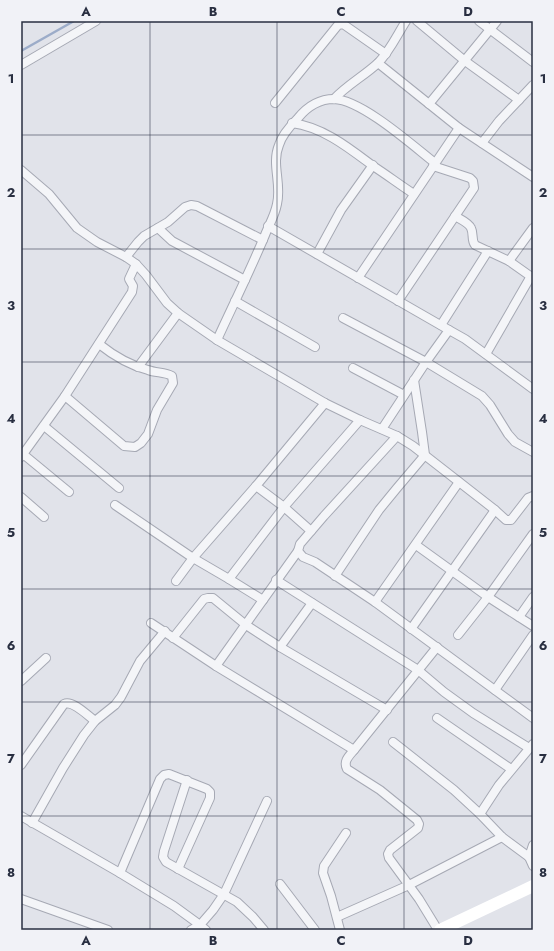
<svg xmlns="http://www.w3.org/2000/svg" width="554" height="951" viewBox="0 0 554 951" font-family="Jost,sans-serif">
  <rect width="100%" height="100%" fill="#e1e3ea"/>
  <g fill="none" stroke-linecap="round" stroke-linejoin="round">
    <path stroke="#9cacc9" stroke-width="2.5" d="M21,51L74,21"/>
    <g stroke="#a6a9b4" stroke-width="10">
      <g id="street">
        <path d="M417,21L465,61L519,100"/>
        <path d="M479,21L533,62"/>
        <path d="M378,63L459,128"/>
        <path d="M21,65L96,21"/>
        <path d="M334,99C347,85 364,76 378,63C390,51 397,35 406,21"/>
        <path d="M275,103L338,25L343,24L386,54"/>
        <path d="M429,104L497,21"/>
        <path d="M292,123C323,127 349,148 373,166C387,175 400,185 414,194"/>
        <path d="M482,143L499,121L533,85"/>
        <path d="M21,170L49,194L77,228L97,242L126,257L136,264L146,275L167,303L178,313L217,340L325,403L360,420L397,436L413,446L495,510L506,520H511L528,498L533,496"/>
        <path d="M455,216C460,219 469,223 471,228C474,234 471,240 475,245L509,261L533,278"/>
        <path d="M268,226L449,330L426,362L382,429"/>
        <path d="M158,228L172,241L245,280"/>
        <path d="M317,254L341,210L373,165"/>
        <path d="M126,257L138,242L144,236L168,222L185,207L191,205L197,206L263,240"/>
        <path d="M509,261L533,228"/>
        <path d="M358,278L459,128L533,177"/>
        <path d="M235,301L315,347"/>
        <path d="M398,301L474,188L473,181L470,178L433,166"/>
        <path d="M343,318L426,362L482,396L490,405L508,434L515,442L533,452"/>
        <path d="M441,325L488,251"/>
        <path d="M449,330L465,339L533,389"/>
        <path d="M217,340C233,305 250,271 265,235C269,225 275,215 277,204C282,184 271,164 279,145C282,135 291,125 298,118C307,107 319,99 334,99C362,100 412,145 435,163"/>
        <path d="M486,354L531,276"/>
        <path d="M138,367L178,313"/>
        <path d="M353,368L404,395"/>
        <path d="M65,396L124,446L135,447L141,443L148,434L157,410L173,383L172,376C165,372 156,373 148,370C129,365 114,356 99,344"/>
        <path d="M44,426L119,488"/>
        <path d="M397,436L324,516L300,544L298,551L303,557L315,562L375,602L533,718"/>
        <path d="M23,454L69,492"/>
        <path d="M21,457L65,396L132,292L133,286L129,279L136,264"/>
        <path d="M21,497L44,517"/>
        <path d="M115,505L193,558L229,579"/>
        <path d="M311,531L284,507L360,420"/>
        <path d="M416,545L488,597L519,617L533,597"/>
        <path d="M335,576L379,510L397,488L425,455L422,432L414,380"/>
        <path d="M276,580L418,670L444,692L473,713L529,748"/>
        <path d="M176,581L193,558L256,486"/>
        <path d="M263,600L229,579L284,507L256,486L325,403"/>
        <path d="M375,602L459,482"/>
        <path d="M519,617L533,626"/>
        <path d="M151,623L216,666L354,750C349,756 343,761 347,769L380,790L417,820L419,824L418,828L390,850L388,854L389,858L419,899L438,930"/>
        <path d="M411,629L495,510"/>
        <path d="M458,635L488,597L533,534"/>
        <path d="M173,638L204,599L208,598H213L246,625L280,647L387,710"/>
        <path d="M280,647L312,603"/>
        <path d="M216,666L298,551"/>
        <path d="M21,681L46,658"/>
        <path d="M495,690L533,635"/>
        <path d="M437,718L511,769"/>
        <path d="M393,742L454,790L480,814L502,837L529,857L533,866"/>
        <path d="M354,750L437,647"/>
        <path d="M21,765L64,704C73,700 88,716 95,721"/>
        <path d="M187,780L164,851L163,857L166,862L237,902L253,917L264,930"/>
        <path d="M480,814L499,785L533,744"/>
        <path d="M21,816L120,873"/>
        <path d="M32,823L63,768L84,735L95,721L115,705L121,697L140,661L165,631"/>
        <path d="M529,857L533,845"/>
        <path d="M178,869L210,798V792L207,789L169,774L164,775L160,779L120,873L174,906L200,925L191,930"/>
        <path d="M280,884L315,930"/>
        <path d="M21,899L108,930"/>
        <path d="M337,917L409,885L502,837"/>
        <path d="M206,930L200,925L213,910L224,894L267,801"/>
        <path d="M340,930L331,896L323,873L324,866L346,833"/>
      </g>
    </g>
    <use href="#street" stroke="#f4f5f8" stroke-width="8"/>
    <path stroke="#fff" stroke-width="12" d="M440,930L533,886"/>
  </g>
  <path fill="none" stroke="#292f41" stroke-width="1" stroke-opacity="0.55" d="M150,21V930M277,21V930M404,21V930M21,135H533M21,249H533M21,362H533M21,476H533M21,589H533M21,702H533M21,816H533"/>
  <rect width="554" height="951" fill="none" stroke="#f1f2f7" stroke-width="44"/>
  <rect x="22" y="22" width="510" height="907" fill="none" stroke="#292f41" stroke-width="1.5"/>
  <g font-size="13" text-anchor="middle" font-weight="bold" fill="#292f41">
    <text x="86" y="16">A</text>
    <text x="213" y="16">B</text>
    <text x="341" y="16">C</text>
    <text x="468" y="16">D</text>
    <text x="11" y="83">1</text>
    <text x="543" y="83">1</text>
    <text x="11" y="197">2</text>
    <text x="543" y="197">2</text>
    <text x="11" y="310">3</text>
    <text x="543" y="310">3</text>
    <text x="11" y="423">4</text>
    <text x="543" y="423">4</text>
    <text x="11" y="537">5</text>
    <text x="543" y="537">5</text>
    <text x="11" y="650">6</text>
    <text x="543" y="650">6</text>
    <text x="11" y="763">7</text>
    <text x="543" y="763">7</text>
    <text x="11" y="877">8</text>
    <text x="543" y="877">8</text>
    <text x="86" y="945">A</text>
    <text x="213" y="945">B</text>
    <text x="341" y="945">C</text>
    <text x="468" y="945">D</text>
  </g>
</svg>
